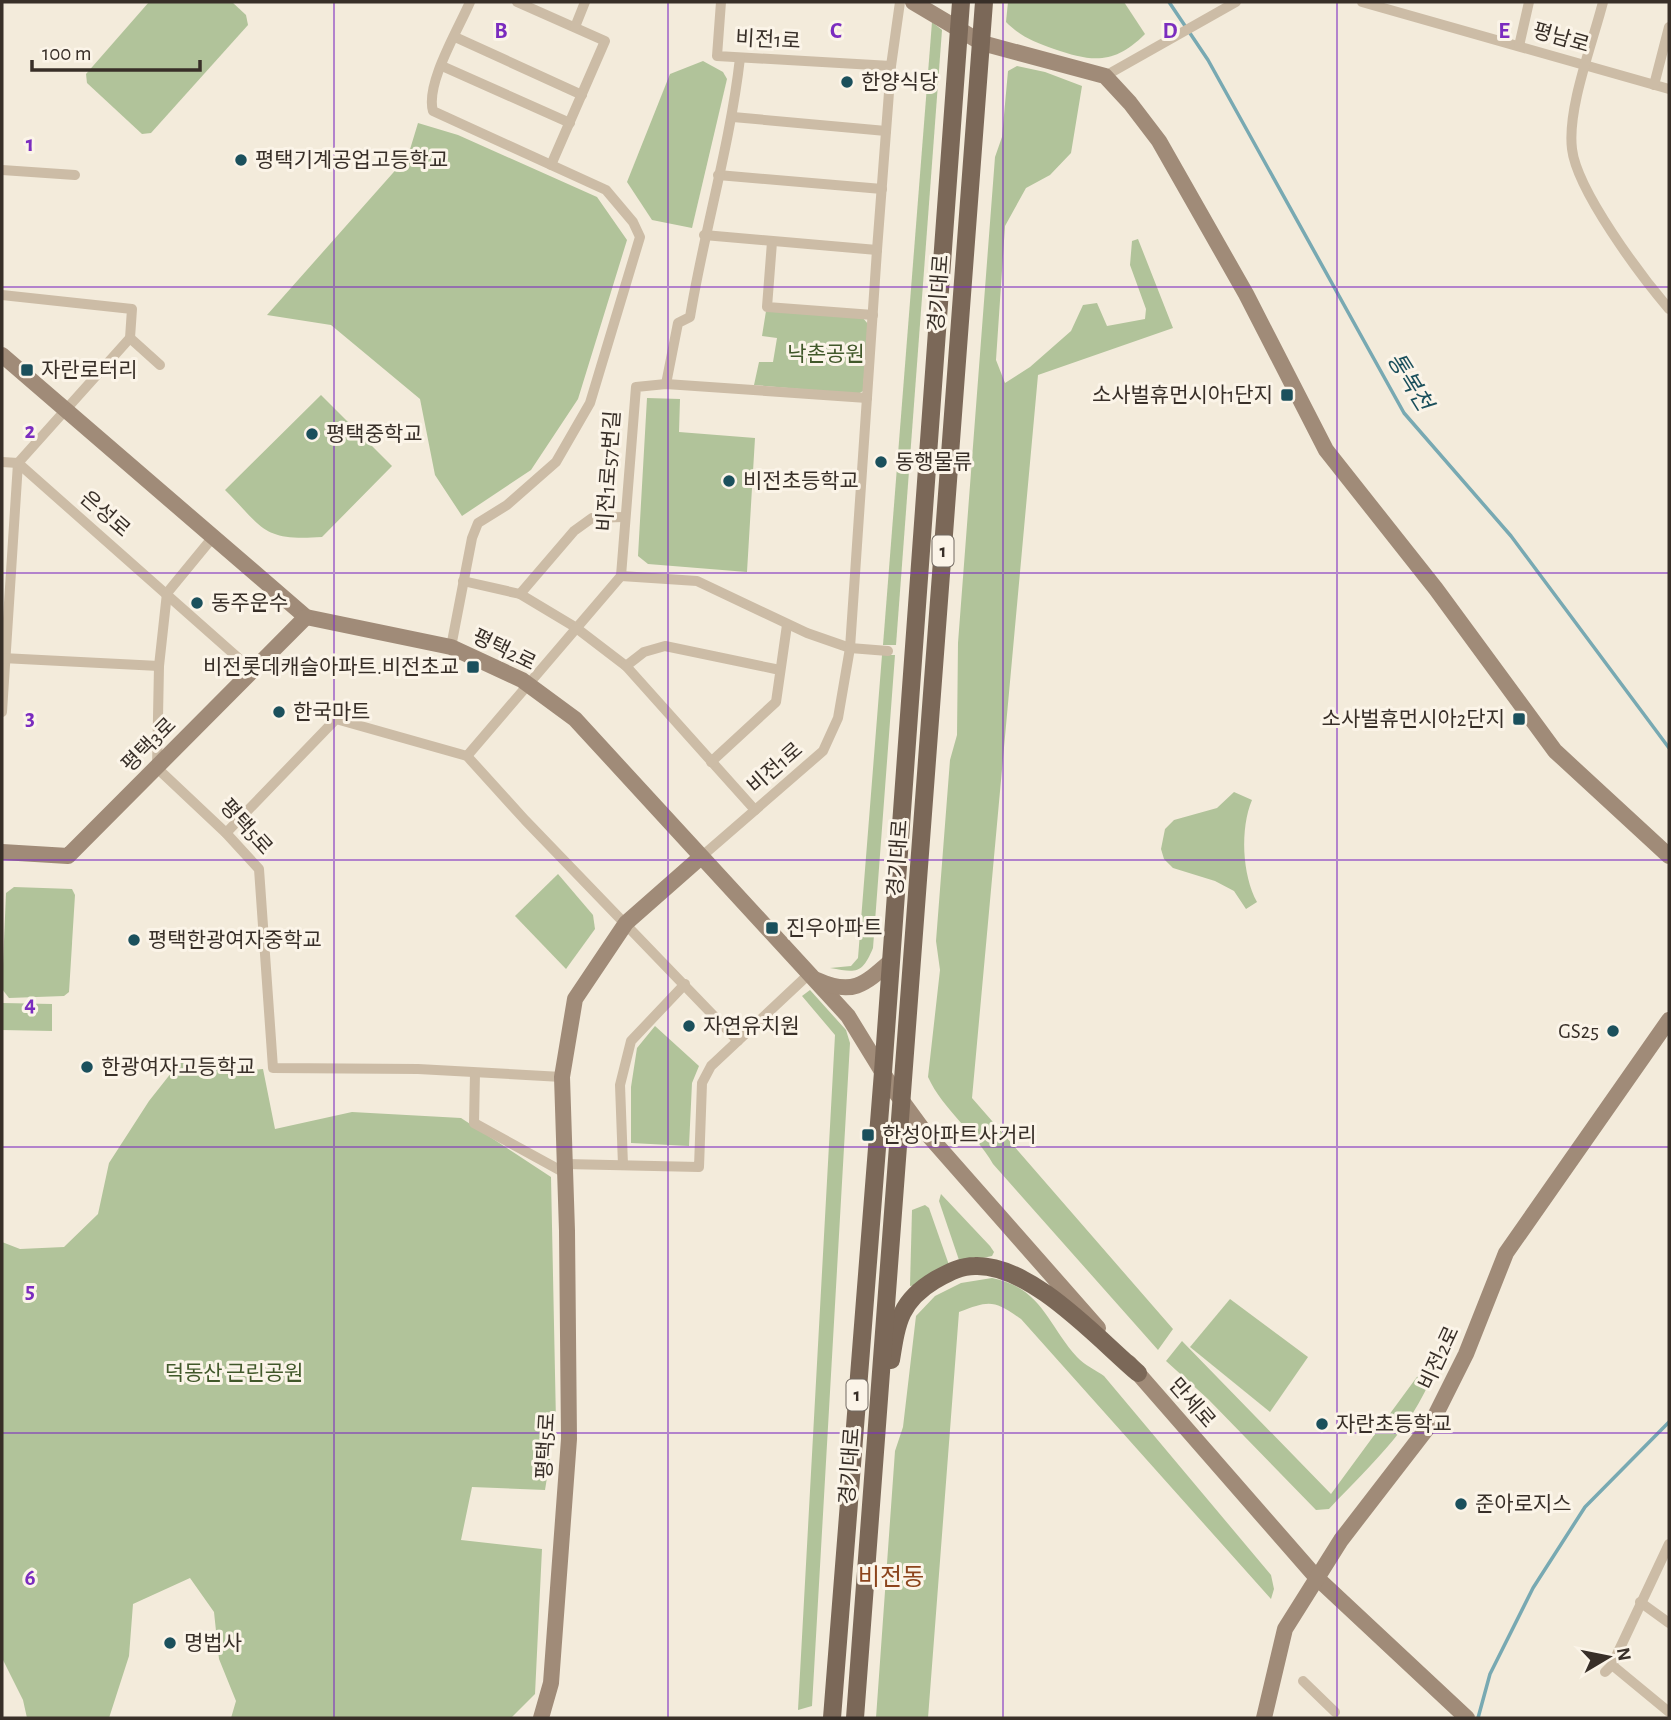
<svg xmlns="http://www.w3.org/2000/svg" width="1671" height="1720" viewBox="0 0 1671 1720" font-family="'Alegreya Sans','Noto Sans KR',sans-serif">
  <rect width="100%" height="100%" fill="#f3ebdb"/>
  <g fill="#b1c39a">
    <path d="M149,2H232L246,15L248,25L151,133L142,134L87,83L86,74Z"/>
    <path d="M1008,2H1124L1145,34C1114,65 1092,62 1054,49C1034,42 1021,37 1006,22Z"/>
    <path d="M932,22L942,30L896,645H883Z"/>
    <path d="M703,61L723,72L727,79L692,228L652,220L627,182L670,74Z"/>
    <path d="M1017,66L1045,72L1082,86L1071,153L1050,175L1026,188L1005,226L996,360L1005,383L1030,367L1071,331L1083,305L1097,303L1107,326L1145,319L1146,309L1130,265L1132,241L1138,239L1173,328L1038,375L972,1098L1173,1329L1158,1350L993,1164C975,1132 943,1110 928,1077L940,970L936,941L950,760L957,735L958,643L995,157L1002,137L1008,71Z"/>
    <path d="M418,123L458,135L597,197L627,240L578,399L531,470L462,516L435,475L420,399L331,325L267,315L408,156Z"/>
    <path d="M766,311L862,317L868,324L863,391L858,394L754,385L759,362H773L777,338L762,336Z"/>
    <path d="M321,395L392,466L322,537C262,541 264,529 225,490Z"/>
    <path d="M647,398L680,399L679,432L755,438L747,572L648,564L638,556Z"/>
    <path d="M882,655H895L873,948C862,974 857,973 830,968L851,966L858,958Z"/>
    <path d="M1234,792L1252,800C1240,828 1242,875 1257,902L1246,909L1234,891L1215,881L1173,868L1164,859L1161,849L1165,829L1174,820L1217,808Z"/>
    <path d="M558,874L593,915L595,929L566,969L515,916Z"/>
    <path d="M14,887L72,889L75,895L69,992L64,996L9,998L2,989L6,893Z"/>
    <path d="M810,990L846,1030L850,1043L812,1706L798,1710L835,1035L802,996Z"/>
    <path d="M3,1003L52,1004V1031L2,1030Z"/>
    <path d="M655,1026L699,1066L692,1083L689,1146L631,1143V1087L637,1048Z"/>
    <path d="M179,1063H220L236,1071L263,1069L275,1129L352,1112L461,1118L551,1177L556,1422L545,1490L472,1487L461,1540L542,1549L535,1694L511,1718H231L236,1701L219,1659L214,1612L190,1578L133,1604L129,1656L109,1718H27L23,1700L2,1658V1242L20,1249L64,1247L98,1214L109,1163L149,1101Z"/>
    <path d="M941,1194L990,1246L994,1252L992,1256L960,1263L939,1201Z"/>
    <path d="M925,1205L929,1208L949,1265L917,1285L910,1286L912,1210Z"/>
    <path d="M992,1278C1042,1288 1047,1324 1077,1357C1084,1365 1096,1370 1104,1376L1271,1575L1274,1589L1271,1599L1021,1319C994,1300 990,1300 959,1312L928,1718H876L895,1451L903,1427L916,1316L935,1296L961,1283Z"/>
    <path d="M1230,1299L1308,1357L1270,1412L1190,1347Z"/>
    <path d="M1182,1341L1331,1494L1433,1355L1438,1359C1418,1424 1374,1461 1329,1509L1316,1510L1208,1399L1166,1361Z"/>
  </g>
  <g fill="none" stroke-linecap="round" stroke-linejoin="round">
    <g stroke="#78a9b2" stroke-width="3.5">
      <path d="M1169,2L1208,60L1404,413L1511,536L1669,748"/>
      <path d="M1478,1718L1490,1674L1533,1588L1585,1507L1669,1422"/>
    </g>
    <g stroke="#ccbca6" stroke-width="10">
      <path d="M517,2L605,41L551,165"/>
      <path d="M721,2L717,56L891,66"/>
      <path d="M1362,2L1669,89"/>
      <path d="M1603,2C1593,42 1567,108 1572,149C1577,191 1641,276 1669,309"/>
      <path d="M575,27L585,2"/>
      <path d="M455,37L582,95"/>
      <path d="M1519,46L1529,2"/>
      <path d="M442,66L570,123"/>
      <path d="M1105,76L1236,2"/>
      <path d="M1654,85L1669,27"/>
      <path d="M733,117L886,131"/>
      <path d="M2,170L75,175"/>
      <path d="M718,175L882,189"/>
      <path d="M704,235L877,250"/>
      <path d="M772,242L767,307L873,315"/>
      <path d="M2,295L132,309L130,338L18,463L2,712"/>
      <path d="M130,338L160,365"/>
      <path d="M666,384L678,323L690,317C704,231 730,146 740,58"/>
      <path d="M2,462L18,463L253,671"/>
      <path d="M213,537L167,593L159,666L157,768L226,833L259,869L273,1068L418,1069L562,1077"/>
      <path d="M621,576L697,581L807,633L850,648L888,651"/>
      <path d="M463,581L520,594L575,627L626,666L755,810"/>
      <path d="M520,594L574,531L592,518L623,517"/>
      <path d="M451,647L472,538L478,523L507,505L556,462L590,403L640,237L633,222L606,190L433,111C425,84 459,28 470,2"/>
      <path d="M2,658L159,666"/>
      <path d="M626,666L644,652L665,646L780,670"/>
      <path d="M467,756L621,576L636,387L666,384L867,398"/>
      <path d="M711,762L776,702L787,625"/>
      <path d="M226,833L336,719L467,756L525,820L738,1041"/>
      <path d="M701,857L823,751L838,718L850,648L877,250L891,66L900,2"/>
      <path d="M475,1073L474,1123L565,1173"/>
      <path d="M565,1164L699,1167L702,1083L711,1066L808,975"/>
      <path d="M623,1165L620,1085L631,1041L685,984"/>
      <path d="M1640,1602L1669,1623"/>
      <path d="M1612,1665L1669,1712"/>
      <path d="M1605,1672L1612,1665L1669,1544"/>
      <path d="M1303,1681L1335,1712"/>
    </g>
    <g stroke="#a08b78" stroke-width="16">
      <path d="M913,2L982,43L1105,76L1130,103L1159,141L1246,294L1326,450L1436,589L1555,751L1669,856"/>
      <path d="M2,355L306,617L451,647L522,680L575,719L848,1016L891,1086L921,1127L1098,1328"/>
      <path d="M2,852L68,856L306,617"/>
      <path d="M817,980C852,996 864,985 891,961"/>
      <path d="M1129,1363L1316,1577L1467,1718"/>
      <path d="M541,1718L551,1683L569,1439L567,1231L562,1077L575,999L626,923L701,857"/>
      <path d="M1264,1718L1285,1629L1341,1540L1432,1422L1466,1354L1506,1253L1669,1020"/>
    </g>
    <g stroke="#7b6858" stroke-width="18">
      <path d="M891,1360C897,1322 900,1301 935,1280C948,1273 960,1266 975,1266C1031,1264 1098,1339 1138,1373"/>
      <path d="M832,1718L883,1072L961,2"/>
      <path d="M855,1718L984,2"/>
    </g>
  </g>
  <path fill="none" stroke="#7b2cbf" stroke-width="2" stroke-opacity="0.55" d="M334,2V1718M668,2V1718M1003,2V1718M1337,2V1718M2,287H1669M2,573H1669M2,860H1669M2,1147H1669M2,1433H1669"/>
  <g fill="#1b505c" stroke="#fbf4e8" stroke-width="2.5">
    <circle cx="847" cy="82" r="7"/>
    <circle cx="241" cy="160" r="7"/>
    <rect x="20" y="363" width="14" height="14" rx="3.5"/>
    <rect x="1280" y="388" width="14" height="14" rx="3.5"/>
    <circle cx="312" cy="434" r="7"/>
    <circle cx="881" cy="462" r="7"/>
    <circle cx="729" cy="481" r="7"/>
    <circle cx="197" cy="603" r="7"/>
    <rect x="466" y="660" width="14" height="14" rx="3.5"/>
    <circle cx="279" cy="712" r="7"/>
    <rect x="1512" y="712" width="14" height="14" rx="3.5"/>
    <rect x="765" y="921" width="14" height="14" rx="3.5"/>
    <circle cx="134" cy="940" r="7"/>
    <circle cx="689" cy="1026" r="7"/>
    <circle cx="1613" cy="1031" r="7"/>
    <circle cx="87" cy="1067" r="7"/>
    <rect x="861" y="1128" width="14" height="14" rx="3.5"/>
    <circle cx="1322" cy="1424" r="7"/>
    <circle cx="1461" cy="1504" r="7"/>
    <circle cx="170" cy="1643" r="7"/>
  </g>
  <g text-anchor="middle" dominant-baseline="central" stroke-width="6" stroke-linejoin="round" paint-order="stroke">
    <g fill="#fbf4e8" stroke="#726a62" stroke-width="2">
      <rect x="932.5" y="535.5" width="21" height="31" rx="5"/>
      <rect x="846.5" y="1379.5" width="21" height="31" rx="5"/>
    </g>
    <g font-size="19" font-weight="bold" fill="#382f28">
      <text x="943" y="551">1</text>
      <text x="857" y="1395">1</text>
    </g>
    <g font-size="21" fill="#382f28" stroke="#fbf4e8">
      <text transform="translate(1561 38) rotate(16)">평남로</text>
      <text transform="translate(768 40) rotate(3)">비전1로</text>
      <text transform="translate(939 293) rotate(-86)">경기대로</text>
      <text transform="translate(609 471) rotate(-86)">비전1로57번길</text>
      <text transform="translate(105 514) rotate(41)">은성로</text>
      <text transform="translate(504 650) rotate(26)">평택2로</text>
      <text transform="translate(149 745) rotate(-45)">평택3로</text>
      <text transform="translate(775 768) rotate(-41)">비전1로</text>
      <text transform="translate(246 827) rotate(48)">평택5로</text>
      <text transform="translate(898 858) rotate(-86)">경기대로</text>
      <text transform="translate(1439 1358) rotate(-65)">비전2로</text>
      <text transform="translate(1192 1403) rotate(49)">만세로</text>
      <text transform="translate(546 1446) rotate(-87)">평택5로</text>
      <text transform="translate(850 1466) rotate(-86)">경기대로</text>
    </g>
    <g font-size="21" fill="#382f28" stroke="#fbf4e8" text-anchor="start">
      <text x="861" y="82">한양식당</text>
      <text x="255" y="160">평택기계공업고등학교</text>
      <text x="41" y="370">자란로터리</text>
      <text x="1273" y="395" text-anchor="end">소사벌휴먼시아1단지</text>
      <text x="326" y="434">평택중학교</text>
      <text x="895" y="462">동행물류</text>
      <text x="743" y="481">비전초등학교</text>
      <text x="211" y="603">동주운수</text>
      <text x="459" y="667" text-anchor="end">비전롯데캐슬아파트.비전초교</text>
      <text x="293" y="712">한국마트</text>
      <text x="1505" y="719" text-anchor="end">소사벌휴먼시아2단지</text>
      <text x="786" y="928">진우아파트</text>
      <text x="148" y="940">평택한광여자중학교</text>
      <text x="703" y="1026">자연유치원</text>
      <text x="1599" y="1031" text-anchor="end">GS25</text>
      <text x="101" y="1067">한광여자고등학교</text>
      <text x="882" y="1135">한성아파트사거리</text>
      <text x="1336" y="1424">자란초등학교</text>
      <text x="1475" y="1504">준아로지스</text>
      <text x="184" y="1643">명법사</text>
    </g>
    <g font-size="21" fill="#41582a" stroke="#fbf4e8">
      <text x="826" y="354">낙촌공원</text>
      <text x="234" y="1373">덕동산 근린공원</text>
    </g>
    <g font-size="23" font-style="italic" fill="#1b505c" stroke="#fbf4e8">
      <text transform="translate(1409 382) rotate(58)">통복천</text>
    </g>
    <g font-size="24" fill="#8c441c" stroke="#fbf4e8">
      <text x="891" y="1578">비전동</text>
    </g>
  </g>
  <g font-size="23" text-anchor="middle" font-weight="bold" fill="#7b2cbf" stroke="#fbf4e8" stroke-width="6" stroke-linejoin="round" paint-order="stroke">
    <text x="501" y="38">B</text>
    <text x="836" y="38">C</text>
    <text x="1170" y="38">D</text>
    <text x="1504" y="38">E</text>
    <text x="30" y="151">1</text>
    <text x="30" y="438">2</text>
    <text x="30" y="725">3</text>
    <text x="30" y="1011">4</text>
    <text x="30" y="1298">5</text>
    <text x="30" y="1585">6</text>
  </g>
  <rect width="1671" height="1720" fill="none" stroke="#382f28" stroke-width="7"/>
  <g transform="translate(1608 1657) rotate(80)" stroke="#fbf4e8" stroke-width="5" paint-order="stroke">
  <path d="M0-5L12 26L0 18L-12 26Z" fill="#382f28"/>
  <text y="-10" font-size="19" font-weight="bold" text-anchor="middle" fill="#382f28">N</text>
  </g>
  <path d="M32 60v10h168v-10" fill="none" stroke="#382f28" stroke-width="3.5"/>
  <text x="42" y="60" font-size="21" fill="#382f28" stroke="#fbf4e8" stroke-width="5" paint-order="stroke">100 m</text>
</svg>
